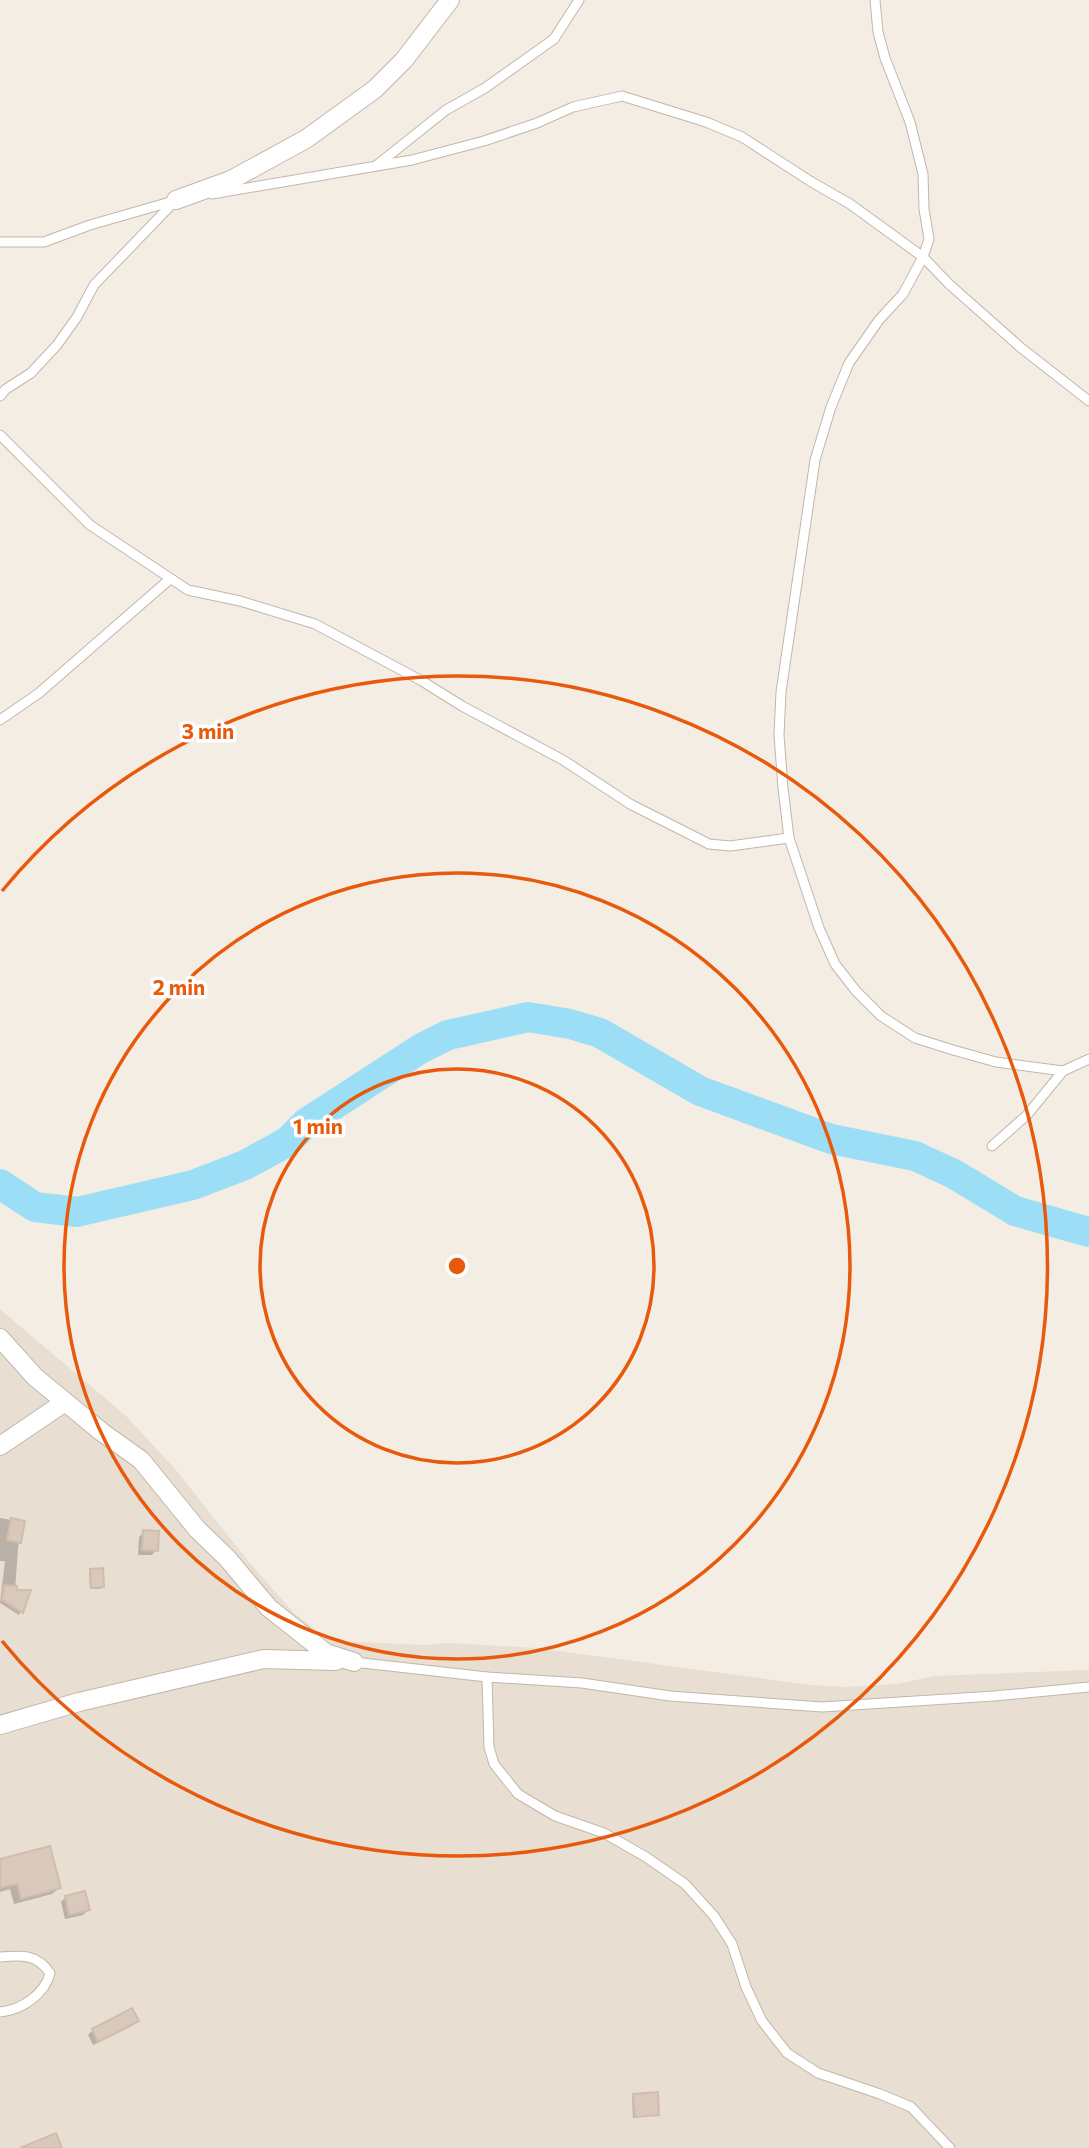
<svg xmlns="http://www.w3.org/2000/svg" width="1089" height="2148" viewBox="0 0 1089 2148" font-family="Commissioner,sans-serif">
  <rect width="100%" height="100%" fill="#f4ede4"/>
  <path fill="#e8ded2" d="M0,1309L127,1417L176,1470L248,1561L293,1612L317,1631L338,1641L425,1645L448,1643L537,1648L810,1685L845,1687L897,1684L934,1676L1089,1670V2148H0Z"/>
  <g fill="#0003">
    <path d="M0,1518L23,1522L18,1548L15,1591L29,1592L19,1615L0,1603L5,1561H0Z"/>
    <path d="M144,1532L156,1550L152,1555H138L139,1537Z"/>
    <path d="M91,1571L102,1587L100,1589H90L89,1573Z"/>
    <path d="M0,1861L59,1888L52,1894L14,1904L10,1889L0,1892Z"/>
    <path d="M66,1897L88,1910L83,1915L65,1919L61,1902Z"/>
    <path d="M137,2021L132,2026L93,2045L88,2035L93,2030Z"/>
    <path d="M634,2096L657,2114L633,2118L632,2098Z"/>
  </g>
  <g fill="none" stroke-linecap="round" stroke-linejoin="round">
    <path stroke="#9bdef6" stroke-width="30" d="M0,1184L35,1207L77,1212L193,1185L245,1165L287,1142L306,1123L420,1049L448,1035L528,1017L570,1024L600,1033L700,1091L831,1139L915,1156L954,1174L1015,1211L1089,1232"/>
  </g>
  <g fill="#d9c9bc" stroke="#d2bdab" stroke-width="2">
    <path d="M11,1518L25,1521L21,1543L7,1540Z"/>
    <path d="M143,1530L159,1531L158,1551L142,1550Z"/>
    <path d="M103,1568L104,1587L91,1588L90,1569Z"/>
    <path d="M4,1585L17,1586V1590H31L23,1613L2,1600Z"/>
    <path d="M50,1846L61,1888L21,1899L17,1884L0,1888V1859Z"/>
    <path d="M85,1891L90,1910L69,1915L65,1896Z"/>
    <path d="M132,2008L139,2021L98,2042L92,2029Z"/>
    <path d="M658,2092L659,2115L635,2117L633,2094Z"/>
    <path d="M56,2133L62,2148H20Z"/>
  </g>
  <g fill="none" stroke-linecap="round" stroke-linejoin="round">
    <g stroke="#c3b6a9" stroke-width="11">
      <g id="service">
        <path d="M875,0L878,32L885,58L910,122L923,174L924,209L929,239L923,257L903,294L879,320L849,363L831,407L815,460L781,692L779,735L783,788L789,838L819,928L835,964L856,991L881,1016L915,1038L953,1050L996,1062L1063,1071"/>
        <path d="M377,165L446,110L485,88L554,39L579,0"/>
        <path d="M212,194L412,160L484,141L537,123L573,107L622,96L706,122L742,137L810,181L850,204L923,257L949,284L1020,347L1089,401"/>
        <path d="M0,242H44L90,225L177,200"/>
        <path d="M0,396L6,389L31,373L57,345L77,317L94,285L175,201"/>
        <path d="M0,435L90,525L188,590L240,601L315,624L422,681L462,706L563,760L630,804L709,844L730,846L789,838"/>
        <path d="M0,720L39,693L170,579"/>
        <path d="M992,1146L1027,1115L1063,1071L1089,1059"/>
        <path d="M354,1662L487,1677L582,1683L670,1696L822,1707L994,1696L1089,1687"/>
        <path d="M487,1677L489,1747L494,1764L518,1794L555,1816L604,1833L646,1857L685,1884L714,1916L732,1944L746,1987L762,2021L787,2053L818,2073L880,2094L911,2107L950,2148"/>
        <path d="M0,1957C22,1955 37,1954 50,1973C45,1994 22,2010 0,2012"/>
      </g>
    </g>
    <g stroke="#c3b6a9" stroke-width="20">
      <g id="minor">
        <path d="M176,200L231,180L306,139L375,89L404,60L450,0"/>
        <path d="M0,1338L35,1377L103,1433L141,1460L197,1529L227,1558L269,1608L326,1653L354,1662"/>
        <path d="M0,1446L65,1402"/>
        <path d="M0,1725L79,1702L264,1659L336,1661"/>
      </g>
    </g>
    <use href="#service" stroke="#fff" stroke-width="9"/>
    <use href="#minor" stroke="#fff" stroke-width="18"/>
  </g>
  <g fill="none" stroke="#e8590c" stroke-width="3.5">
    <circle cx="457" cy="1266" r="197"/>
    <circle cx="457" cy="1266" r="393"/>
    <path d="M2 891A590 590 0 1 1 2 1641"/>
  </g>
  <circle cx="457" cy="1266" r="10" fill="#e8590c" stroke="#fff" stroke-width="3.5"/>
  <g font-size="21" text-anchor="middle" font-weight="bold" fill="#e8590c" stroke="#fff" stroke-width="7" stroke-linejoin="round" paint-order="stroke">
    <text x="208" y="739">3 min</text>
    <text x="179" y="995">2 min</text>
    <text x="318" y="1134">1 min</text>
  </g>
</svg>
